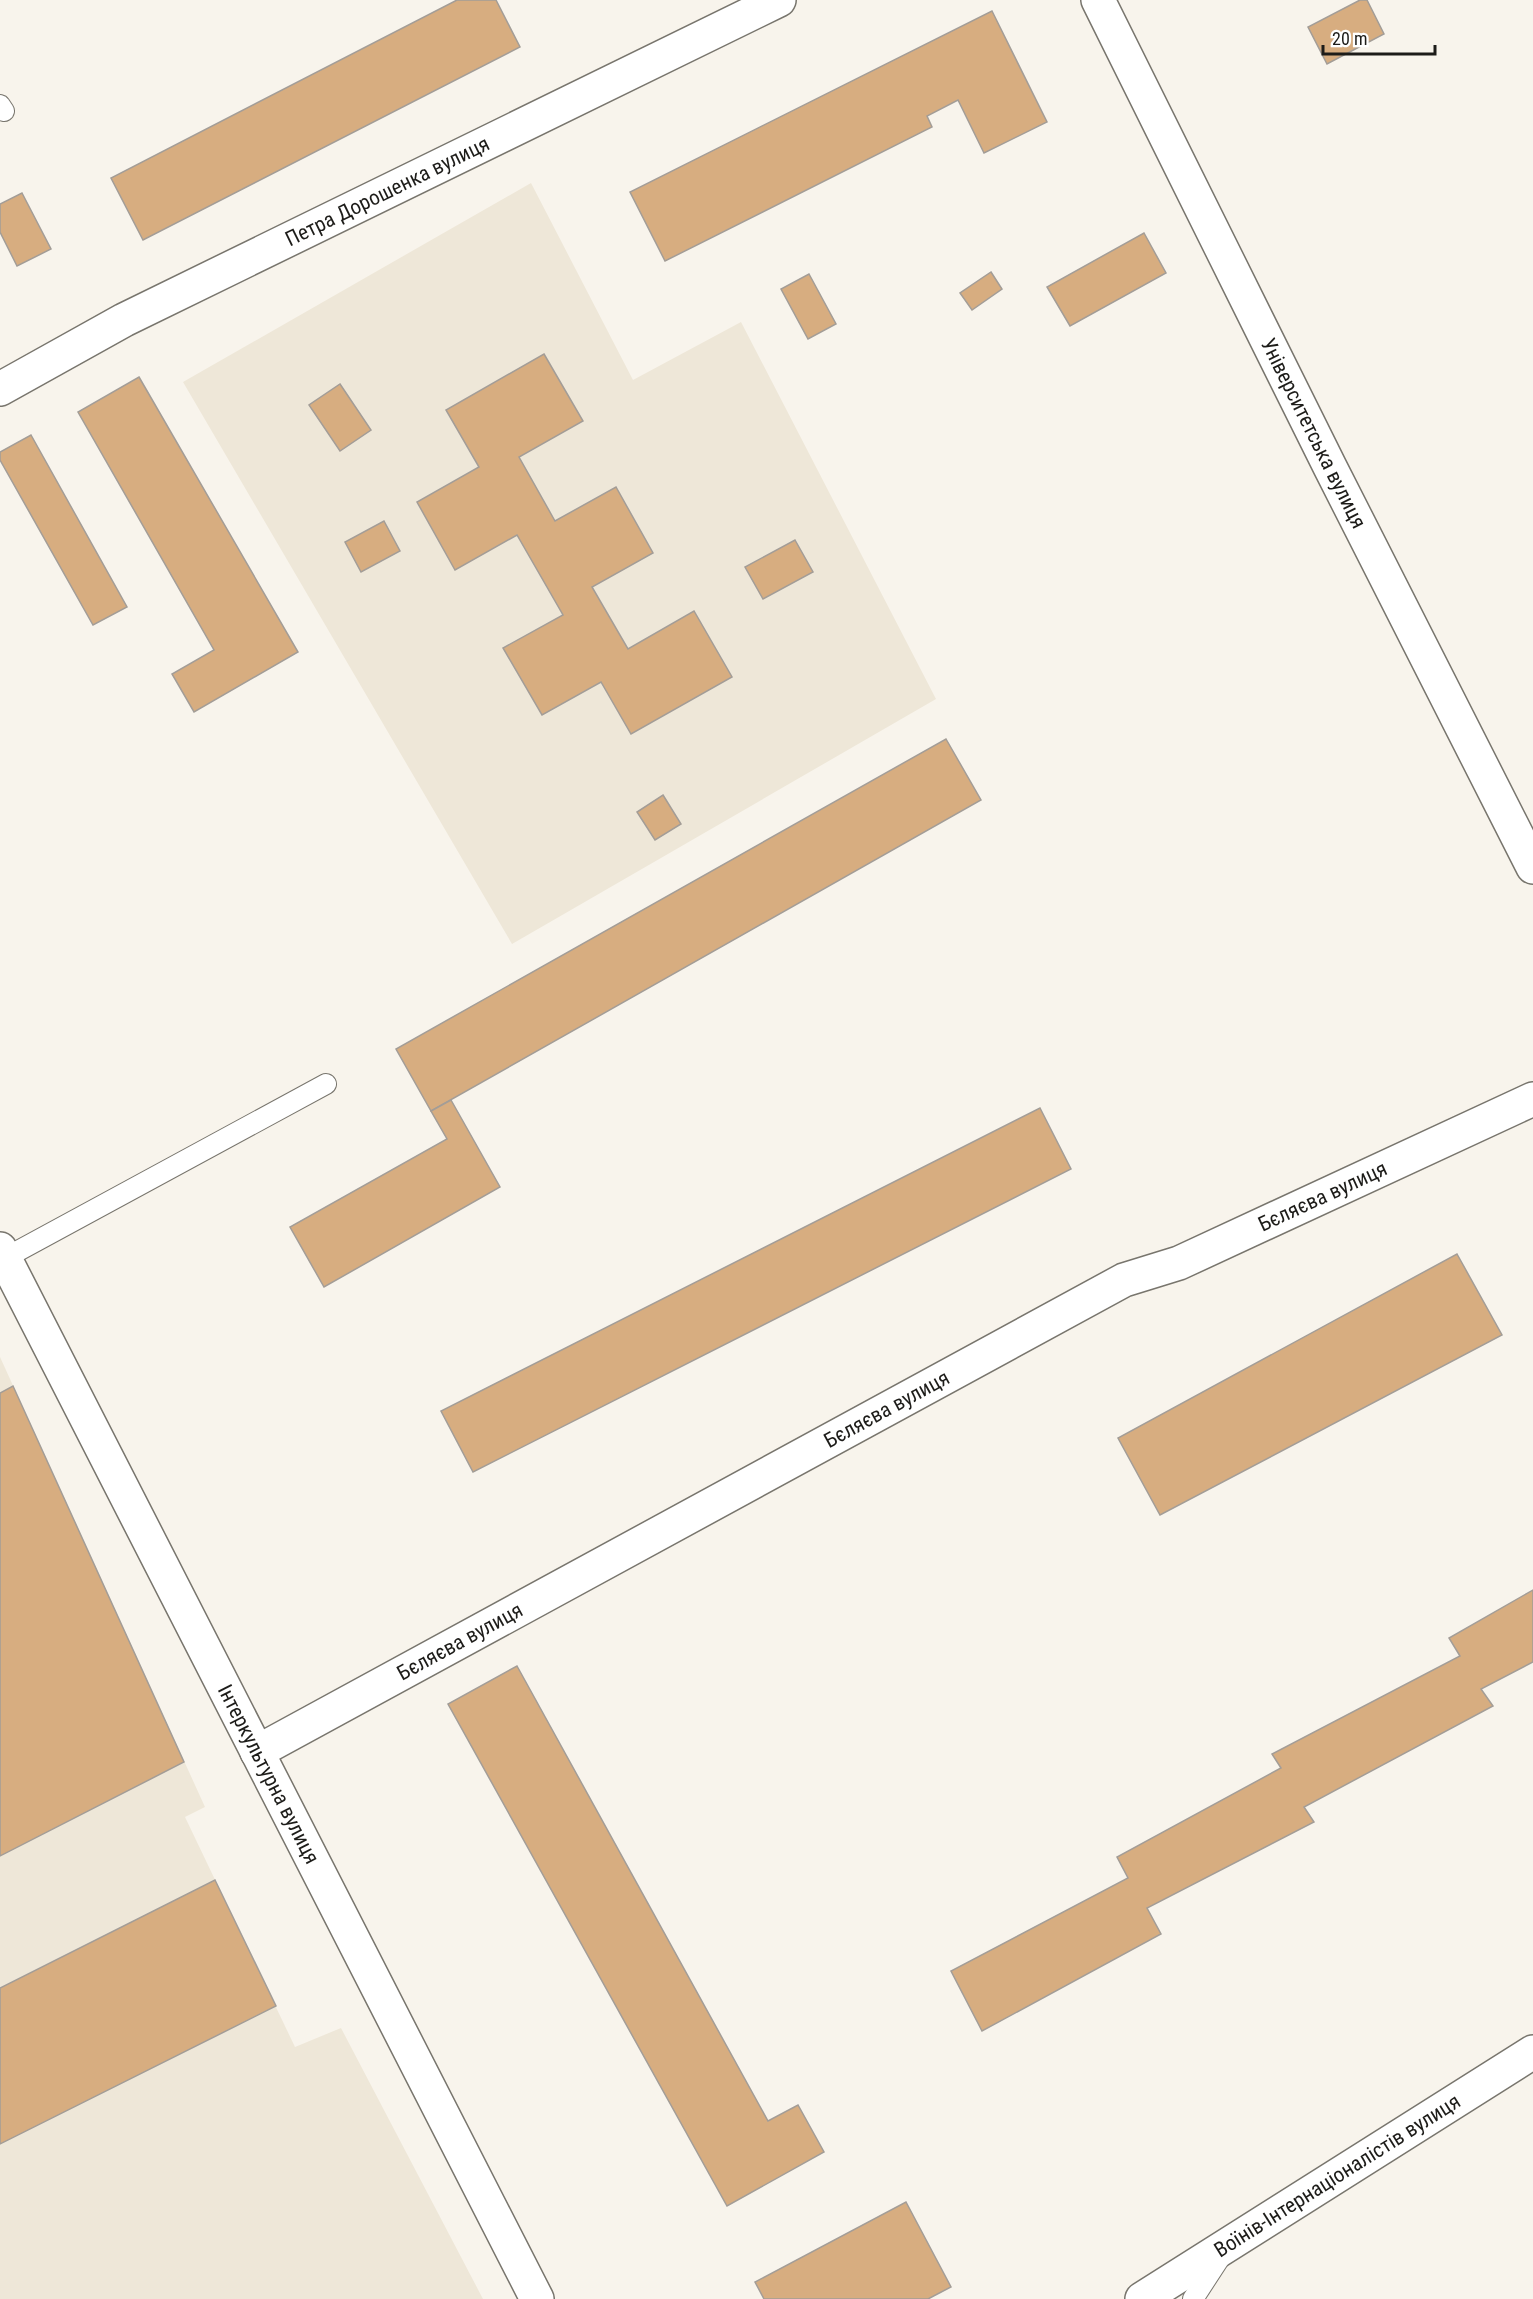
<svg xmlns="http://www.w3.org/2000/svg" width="1533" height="2299" viewBox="0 0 1533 2299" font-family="'Roboto Condensed',sans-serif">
  <rect width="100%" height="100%" fill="#f8f4ec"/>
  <g fill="#eee7d8">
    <path d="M531,183L633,380L741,322L936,699L512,944L183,382Z"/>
    <path d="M0,1357L205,1807L185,1817L295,2047L341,2028L483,2299H0Z"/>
  </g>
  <g fill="#d7ad80" stroke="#a39d97" stroke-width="1.5">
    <path d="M457,0H496L520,47L143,240L111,178Z"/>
    <path d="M1360,0H1367L1384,34L1327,64L1308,27Z"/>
    <path d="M992,11L1047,122L984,153L958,100L927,116L932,127L665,261L630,192Z"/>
    <path d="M22,193L51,249L17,266L0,232V204Z"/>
    <path d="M1144,233L1166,273L1070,326L1047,287Z"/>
    <path d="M991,272L1002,289L972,310L960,293Z"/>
    <path d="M809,274L836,324L808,339L781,289Z"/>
    <path d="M544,354L583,421L519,457L555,521L616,487L653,553L592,587L628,649L694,611L732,677L631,734L601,682L542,715L503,648L563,615L517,535L455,570L417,502L479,467L446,410Z"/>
    <path d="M139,377L298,652L194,712L172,674L214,650L78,412Z"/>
    <path d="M340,384L371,430L340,451L309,405Z"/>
    <path d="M31,435L127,607L93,625L0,460V452Z"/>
    <path d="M384,521L400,551L361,572L345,542Z"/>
    <path d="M795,540L813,572L763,599L745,567Z"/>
    <path d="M946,739L981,800L431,1111L396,1049Z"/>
    <path d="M663,795L681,824L655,840L637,812Z"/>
    <path d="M451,1100L500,1187L324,1287L290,1227L447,1139L431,1111Z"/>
    <path d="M1040,1108L1071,1169L473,1472L441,1411Z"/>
    <path d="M1457,1254L1502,1335L1160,1515L1118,1438Z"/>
    <path d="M13,1386L184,1762L0,1856V1393Z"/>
    <path d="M1533,1590V1662L1481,1689L1493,1706L1304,1807L1314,1822L1147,1908L1161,1934L982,2031L951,1971L1128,1878L1117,1857L1281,1768L1272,1754L1460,1656L1449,1638Z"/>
    <path d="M517,1666L768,2121L798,2105L824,2152L727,2206L448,1704Z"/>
    <path d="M215,1880L276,2006L0,2144V1988Z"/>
    <path d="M906,2202L951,2287L928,2299H764L755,2282Z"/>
  </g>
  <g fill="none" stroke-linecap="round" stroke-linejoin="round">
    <g stroke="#78756d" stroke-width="22">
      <g id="service">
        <path d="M0,105L4,111"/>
        <path d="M5,1258L326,1084"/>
        <path d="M1193,2299L1221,2256"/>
      </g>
    </g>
    <g stroke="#78756d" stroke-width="36">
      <g id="minor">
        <path id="s1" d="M1098,0L1330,467L1533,867"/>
        <path id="s2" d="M257,1752L1124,1280L1179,1263L1533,1099"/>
      </g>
    </g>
    <g stroke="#78756d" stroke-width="36">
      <g id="tertiary">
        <path id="s3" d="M0,389L124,320L779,0"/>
      </g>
    </g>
    <g stroke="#78756d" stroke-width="36">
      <g id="trunk">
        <path id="s4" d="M0,1249L537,2299"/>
        <path id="s5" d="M1142,2299L1533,2052"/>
      </g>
    </g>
    <use href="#service" stroke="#fff" stroke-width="20"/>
    <use href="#minor" stroke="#fff" stroke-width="33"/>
    <use href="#tertiary" stroke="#fff" stroke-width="33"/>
    <use href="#trunk" stroke="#fff" stroke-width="33"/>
  </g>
  <g text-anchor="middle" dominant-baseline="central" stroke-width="4.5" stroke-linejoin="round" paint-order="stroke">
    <g font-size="21" fill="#1d1c19" stroke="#fff">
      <text stroke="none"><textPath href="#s3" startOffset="435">Петра Дорошенка вулиця</textPath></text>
      <text stroke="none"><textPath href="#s1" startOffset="484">Університетська вулиця</textPath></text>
      <text stroke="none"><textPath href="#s2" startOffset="1203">Бєляєва вулиця</textPath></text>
      <text stroke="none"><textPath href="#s2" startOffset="717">Бєляєва вулиця</textPath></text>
      <text stroke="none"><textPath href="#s2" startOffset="231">Бєляєва вулиця</textPath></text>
      <text stroke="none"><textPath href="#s4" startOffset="590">Інтеркультурна вулиця</textPath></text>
      <text stroke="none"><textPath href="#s5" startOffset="231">Воїнів-Інтернаціоналістів вулиця</textPath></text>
    </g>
  </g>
  <path d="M1323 45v9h112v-9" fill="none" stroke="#1d1c19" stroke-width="3"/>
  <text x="1332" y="45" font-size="18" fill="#1d1c19" stroke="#ffffff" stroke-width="4.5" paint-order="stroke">20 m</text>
</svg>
